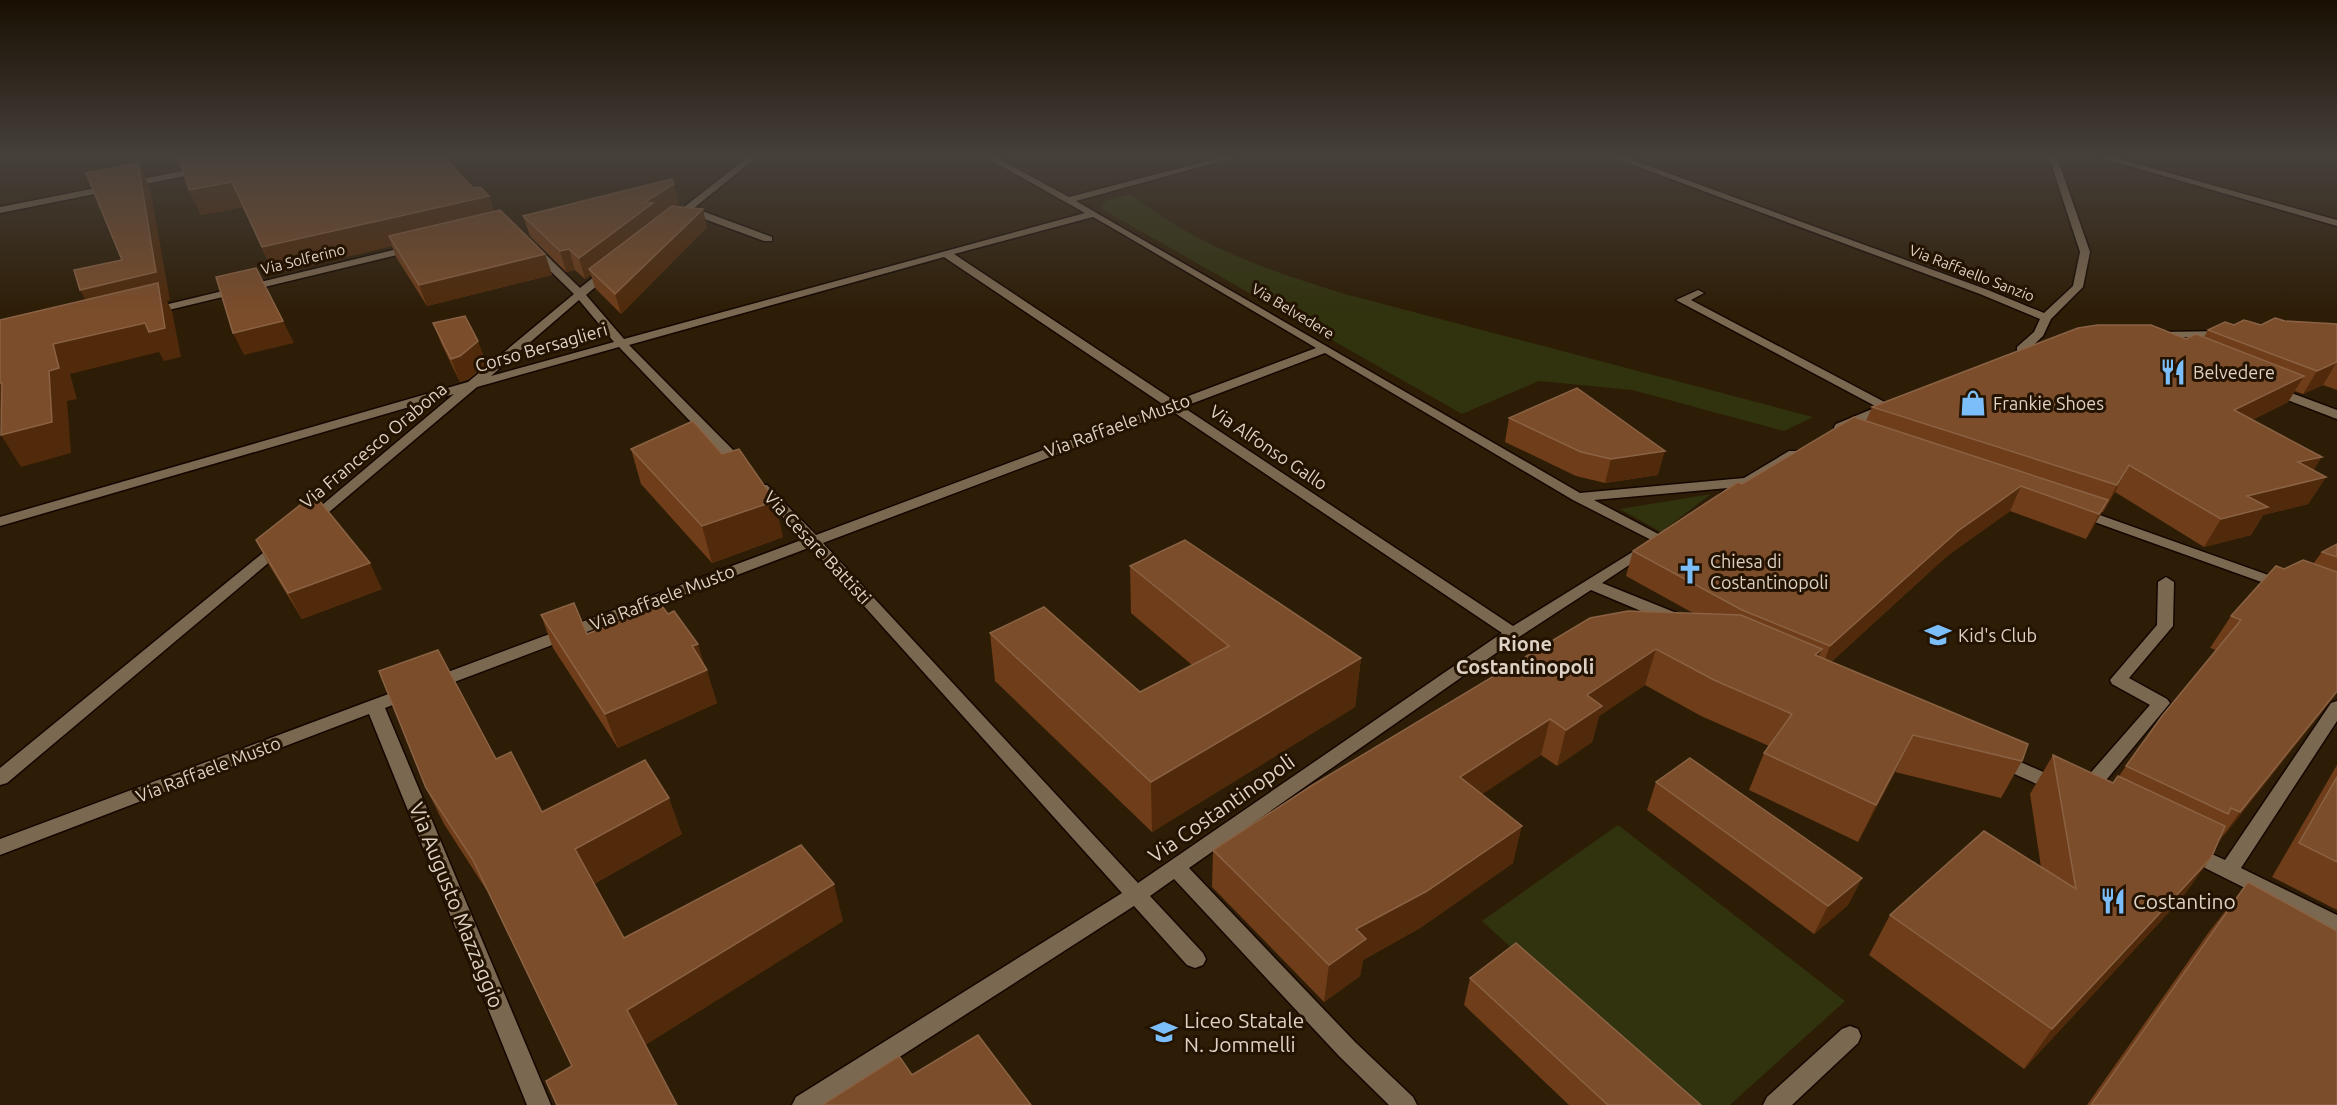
<svg xmlns="http://www.w3.org/2000/svg" width="2337" height="1105" viewBox="0 0 2337 1105" font-family="Ubuntu,sans-serif">
  <rect width="100%" height="100%" fill="#2d1d06"/>
  <g fill="#31320e">
    <path d="M1130,194C1199,247 1264,269 1345,294L1813,417L1784,431L1632,390L1539,381L1462,414L1100,208L1106,201Z"/>
    <path d="M1711,494L1661,532L1620,509Z"/>
    <path d="M1618,825L1845,1001L1730,1105H1685L1482,921Z"/>
  </g>
  <g fill="none" stroke-linecap="round" stroke-linejoin="round">
    <g stroke="#140600" stroke-width="3">
      <g id="minor">
        <path d="M748,157H757L694,208L772,237V241H764L688,213L676,222H670V218Z"/>
        <path d="M985,157H995L1069,197L1222,157H1236L1076,201L1580,493L1744,478L1789,451H1799L1801,454L1727,498L1720,494L1728,488L1594,500L1664,537L1666,540L1659,544L1573,500L1325,353L1183,407L1513,626L1647,543L1654,547L1652,550L1602,583L1684,616L1686,620L1678,625L1672,624L1591,590L1519,637L1189,868L1355,1042L1413,1097L1417,1105H1389L1339,1056L1174,879L1150,896L1203,953L1206,959L1203,965L1195,968L1187,965L1134,906L825,1105H792L796,1097L1122,893L811,547L441,687H429L426,683L429,679L804,539L757,491L755,488L757,485H767L816,535L1164,405L944,257L629,345L746,463L748,466L746,469H736L619,347L477,387L315,524L310,525L303,521L454,394L0,526V517L468,382L574,294L530,251V247H538L580,288L605,268H613V272L586,295L624,339L1085,213ZM1093,217L1121,233L1316,348L1175,401L954,254ZM579,300L614,342L491,376ZM1172,411L1502,633L1138,883L823,543Z"/>
        <path d="M1612,157H1624L1988,290L2044,313L2073,286L2080,252L2049,157H2057L2090,252L2083,287L2051,319L2043,336L2025,353H2017V347L2034,332L2040,319L1980,294Z"/>
        <path d="M2098,157H2112L2337,220V226Z"/>
        <path d="M202,167L207,170L205,172L0,213V207Z"/>
        <path d="M414,245L418,246V250L152,314L146,311L152,308Z"/>
        <path d="M1698,290L1704,293L1691,300L1894,407L1846,430H1836L1834,427L1836,424L1877,407L1676,300Z"/>
        <path d="M2226,331L2232,334L2230,336L2157,338L2151,335L2157,332Z"/>
        <path d="M2273,386L2337,410V419L2269,393V387Z"/>
        <path d="M2080,508L2288,582L2291,585L2288,588H2278L2075,515L2073,512Z"/>
        <path d="M280,542L287,546L285,549L7,783L0,785V768L275,543Z"/>
        <path d="M2166,577L2174,582L2173,626L2129,678L2167,699L2170,703L2093,796L2086,798L2079,796L2077,791L2079,786L2150,705L2112,684L2110,680L2157,625L2158,582Z"/>
        <path d="M407,687L413,689L416,693L413,697L385,708L551,1105H527L369,714L0,855V839Z"/>
        <path d="M2337,701V721L2241,868L2337,915V934L2185,858L2182,853L2185,848L2192,845L2225,860L2331,703Z"/>
        <path d="M2000,753L2064,781L2066,786L2064,791L2057,793L1994,765L1991,760L1994,755Z"/>
        <path d="M1850,1026L1858,1029L1861,1036L1858,1043L1792,1105H1763L1767,1097L1842,1029Z"/>
      </g>
    </g>
    <use href="#minor" fill="#7b6850" fill-rule="evenodd"/>
  </g>
  <g fill="#6f3d19">
    <path d="M473,188L489,196L494,212L545,254L552,275L475,294L427,306L396,257L392,246L274,274L243,207L201,215L189,190Z"/>
    <path d="M679,203L674,206L707,227L621,314L595,288L591,275L585,279L575,270L566,272L530,236L523,216Z"/>
    <path d="M2285,321L2337,324V390L2323,385L2303,394L2295,391L2288,402L2252,420L2313,470L2326,477L2308,504L2263,515L2251,535L2204,547L2115,492L2103,512H2102L2086,539L2010,511L1947,556L1831,662L2022,761L2001,798L1895,772L1858,842L1749,790L1764,753L1769,746L1701,716L1645,685L1599,716L1592,742L1557,766L1541,755L1482,794L1513,863L1420,928L1363,960L1360,976L1324,1002L1212,887L1213,850L1693,613L1626,576L1633,551L1742,484L1866,421L1872,407L2186,339L2204,337L2208,330L2234,325H2261Z"/>
    <path d="M433,323L487,364L469,379L460,382L442,345Z"/>
    <path d="M1509,418L1658,475L1605,483L1576,476L1505,442Z"/>
    <path d="M631,449L783,537L712,563L641,484Z"/>
    <path d="M256,540L382,589L302,619L269,565Z"/>
    <path d="M2337,544V693L2217,843L2182,898L2024,1069L1869,955L1890,915L2041,867L2030,794L2053,755L2113,783L2119,776L2126,766L2216,650L2210,648L2231,616L2284,569L2313,564L2322,552Z"/>
    <path d="M1130,566L1361,658L1355,707L1152,832L995,681L990,633L1140,692L1192,665L1131,613Z"/>
    <path d="M541,615L587,634L704,665L717,703L618,748L553,648Z"/>
    <path d="M2337,765V910L2272,877Z"/>
    <path d="M1656,782L1862,878L1848,905L1814,934L1647,810Z"/>
    <path d="M426,788L542,812L682,834L594,884L624,938L843,921L645,1045L572,1066L489,894L444,824Z"/>
    <path d="M2248,882L2337,1105H2087L2209,932Z"/>
    <path d="M1470,978L1701,1105H1569L1464,1005Z"/>
  </g>
  <g fill="#502a0a">
    <path d="M138,163L150,188L170,300L167,301L172,311L181,357L164,361L159,352L70,374L77,399L67,401L71,453L21,467L1,435L49,371L53,344L161,302L95,318L80,290L156,272Z"/>
    <path d="M232,182L243,207L201,215L189,190Z"/>
    <path d="M674,184L679,203L657,218L589,269L591,275L585,279L579,258L645,202Z"/>
    <path d="M489,196L498,222L389,236L392,246L274,274L262,247Z"/>
    <path d="M703,209L707,227L621,314L615,294Z"/>
    <path d="M569,249L575,270L566,272L560,251Z"/>
    <path d="M545,254L552,275L475,294L427,306L419,285Z"/>
    <path d="M283,321L294,343L244,355L233,333Z"/>
    <path d="M478,341L487,364L469,379L460,382L451,359Z"/>
    <path d="M2337,362L2323,385L2303,394L2317,371Z"/>
    <path d="M2304,376L2288,402L2219,437L2234,410Z"/>
    <path d="M0,383H2L21,413L0,418Z"/>
    <path d="M1665,451L1658,475L1605,483L1611,459Z"/>
    <path d="M2322,457L2306,482L2326,477L2308,504L2263,515L2251,535L2204,547L2221,519L2247,496L2298,462Z"/>
    <path d="M2129,465L2115,492L2103,512L2117,485Z"/>
    <path d="M2021,486L2010,511L1947,556L1820,672L1830,646L1958,531Z"/>
    <path d="M2108,500L2095,524L2086,539L2099,514Z"/>
    <path d="M775,501L783,537L712,563L702,526Z"/>
    <path d="M370,563L382,589L302,619L288,593Z"/>
    <path d="M698,644L706,670H707L717,703L618,748L605,714L692,646Z"/>
    <path d="M1656,649L1645,685L1599,716L1592,742L1557,766L1566,730L1587,695Z"/>
    <path d="M1822,649L1807,684L1815,655Z"/>
    <path d="M1361,658L1355,707L1152,832L1151,782Z"/>
    <path d="M2337,691V693L2216,846L2240,812Z"/>
    <path d="M1550,719L1541,755L1453,813L1460,777Z"/>
    <path d="M1913,735L1895,772L1858,842L1876,805Z"/>
    <path d="M669,798L682,834L590,886L575,849Z"/>
    <path d="M1522,826L1513,863L1420,928L1363,960L1360,976L1324,1002L1329,965L1356,929Z"/>
    <path d="M2211,858L2182,898L2024,1069L2052,1029Z"/>
    <path d="M1862,878L1848,905L1814,934L1828,906Z"/>
    <path d="M834,884L843,921L642,1047L627,1010Z"/>
  </g>
  <g fill="#7b4d2b" stroke="#8a6244" stroke-width="1.5">
    <path d="M179,157H444L473,188L480,187L489,196L262,247L232,182L189,190Z"/>
    <path d="M138,163L156,272L80,290L74,270L122,260L86,173Z"/>
    <path d="M672,179L674,184L645,202L653,203L579,258L569,249L560,251L523,216Z"/>
    <path d="M672,206L703,209L615,294L589,269Z"/>
    <path d="M500,210L545,254L419,285L389,236Z"/>
    <path d="M256,268L283,321L233,333L216,277Z"/>
    <path d="M158,283L165,328L149,332L145,323L53,344L59,368L49,371L52,422L1,435L2,383H0V320Z"/>
    <path d="M465,316L478,341L460,356L451,359L433,323Z"/>
    <path d="M2275,318L2285,321L2337,324V362L2317,371L2208,330L2225,322L2234,325L2244,320L2261,325Z"/>
    <path d="M2098,325H2151L2186,339L2196,334L2304,376L2234,410L2322,457L2298,462L2326,477L2247,496L2268,507L2221,519L2129,465L2117,485L1872,407L2078,328Z"/>
    <path d="M1577,388L1665,451L1611,459L1581,452L1509,418Z"/>
    <path d="M1854,417L2108,500L2099,514L2021,486L1958,531L1830,646L1742,610L1633,551L1738,482L1742,484Z"/>
    <path d="M693,421L722,454L739,449L775,501L702,526L631,449Z"/>
    <path d="M314,494L370,563L288,593L256,540Z"/>
    <path d="M1185,540L1361,658L1151,782L990,633L1044,607L1140,692L1229,646L1130,566Z"/>
    <path d="M2337,544V557L2322,552Z"/>
    <path d="M2303,560L2337,572V691L2240,812L2231,808L2228,814L2126,766L2162,716L2241,620L2231,616L2276,566L2284,569Z"/>
    <path d="M574,603L587,634L661,605L668,614L674,611L698,644L692,646L707,670L605,714L541,615Z"/>
    <path d="M1628,611L1741,615L1822,649L1815,655L2028,744L2022,761L1913,735L1876,805L1764,753L1792,714L1714,680L1656,649L1587,695L1602,706L1566,730L1550,719L1460,777L1522,826L1427,891L1356,929L1366,939L1329,965L1213,850L1311,786L1590,618Z"/>
    <path d="M438,650L496,759L511,752L542,812L645,760L669,798L575,849L624,938L801,845L834,884L627,1010L677,1105H557L546,1081L572,1066L473,860L426,788L379,671Z"/>
    <path d="M2053,755L2113,783L2118,776L2225,826L2211,858L2052,1029L1890,915L1984,831L2076,889Z"/>
    <path d="M1690,758L1862,878L1828,906L1656,782Z"/>
    <path d="M2337,777V862L2299,843Z"/>
    <path d="M2248,882L2337,931V1105H2091Z"/>
    <path d="M1516,943L1701,1105H1608L1470,978Z"/>
    <path d="M978,1035L1031,1105H822L899,1056L912,1075Z"/>
  </g>
  <linearGradient id="sky" x2="0" y2="1"><stop stop-color="#191003"/><stop offset="0.5" stop-color="#46403b"/><stop offset="1" stop-color="#46403b" stop-opacity="0"/></linearGradient>
  <rect width="2337" height="312" fill="url(#sky)"/>
  <defs>
    <g id="restaurant-bare" transform="scale(2.07)"><path d="M-5-6h1v4h1v-4h1v4h1v-4h1v5L-1.5 .5V6h-2V.5L-5-1ZM5-6V6H3V1.5H1.5Q1.5-4 5-6Z" fill="#7bbef9" stroke="#231300" stroke-width="2.5" paint-order="stroke"/></g>
    <g id="shop-bare" transform="scale(2.07)"><path d="M-5-2.5h2.3a2.7 3.5 0 0 1 5.4 0H5L5.5 6h-11ZM-1.5-2.5h3a1.5 2.3 0 0 0-3 0Z" fill="#7bbef9" stroke="#231300" stroke-width="2.5" paint-order="stroke"/></g>
    <g id="church-bare" transform="scale(2.07)"><path d="M-1.2-6h2.4v3.5h3.3v2.4h-3.3V6h-2.4V-.1h-3.3v-2.4h3.3Z" fill="#7bbef9" stroke="#231300" stroke-width="2.5" paint-order="stroke"/></g>
    <g id="school-bare" transform="scale(2.07)"><path d="M0-5L7-2L0 1L-7-2ZM-4 1L0 2.5L4 1V4Q0 6-4 4Z" fill="#7bbef9" stroke="#231300" stroke-width="2.5" paint-order="stroke"/></g>
  </defs>
  <g fill-rule="evenodd">
    <use href="#restaurant-bare" x="2173" y="372"/>
    <use href="#shop-bare" x="1973" y="403"/>
    <use href="#church-bare" x="1690" y="571"/>
    <use href="#school-bare" x="1938" y="635"/>
    <use href="#restaurant-bare" x="2113" y="901"/>
    <use href="#school-bare" x="1164" y="1032"/>
  </g>
  <g text-anchor="middle" dominant-baseline="central" stroke-width="6" stroke-linejoin="round" paint-order="stroke">
    <g font-size="15" fill="#ddd2c5" stroke="#231300">
      <text transform="translate(303 259) rotate(-14)">Via Solferino</text>
      <text transform="translate(1972 273) rotate(21)">Via Raffaello Sanzio</text>
      <text transform="translate(1293 311) rotate(31)">Via Belvedere</text>
    </g>
    <g font-size="18" fill="#ddd2c5" stroke="#231300">
      <text transform="translate(541 347) rotate(-16)">Corso Bersaglieri</text>
      <text transform="translate(1117 425) rotate(-20)">Via Raffaele Musto</text>
      <text transform="translate(373 445) rotate(-40)">Via Francesco Orabona</text>
      <text transform="translate(1269 447) rotate(34)">Via Alfonso Gallo</text>
      <text transform="translate(818 547) rotate(47)">Via Cesare Battisti</text>
      <text transform="translate(662 597) rotate(-21)">Via Raffaele Musto</text>
      <text transform="translate(208 769) rotate(-21)">Via Raffaele Musto</text>
    </g>
    <g font-size="18" fill="#ddd2c5" stroke="#231300" text-anchor="start">
      <text x="2193" y="372">Belvedere</text>
      <text x="1993" y="403">Frankie Shoes</text>
      <text x="1710" y="561">Chiesa di<tspan x="1710" dy="21">Costantinopoli</tspan></text>
      <text x="1958" y="635">Kid's Club</text>
    </g>
    <g font-size="20" font-weight="bold" fill="#ddd2c5" stroke="#231300">
      <text x="1525" y="643">Rione<tspan x="1525" dy="23">Costantinopoli</tspan></text>
    </g>
    <g font-size="21" fill="#ddd2c5" stroke="#231300">
      <text transform="translate(1221 808) rotate(-35)">Via Costantinopoli</text>
      <text transform="translate(457 905) rotate(68)">Via Augusto Mazzaggio</text>
    </g>
    <g font-size="21" fill="#ddd2c5" stroke="#231300" text-anchor="start">
      <text x="2133" y="901">Costantino</text>
      <text x="1184" y="1020">Liceo Statale<tspan x="1184" dy="24">N. Jommelli</tspan></text>
    </g>
  </g>
</svg>
